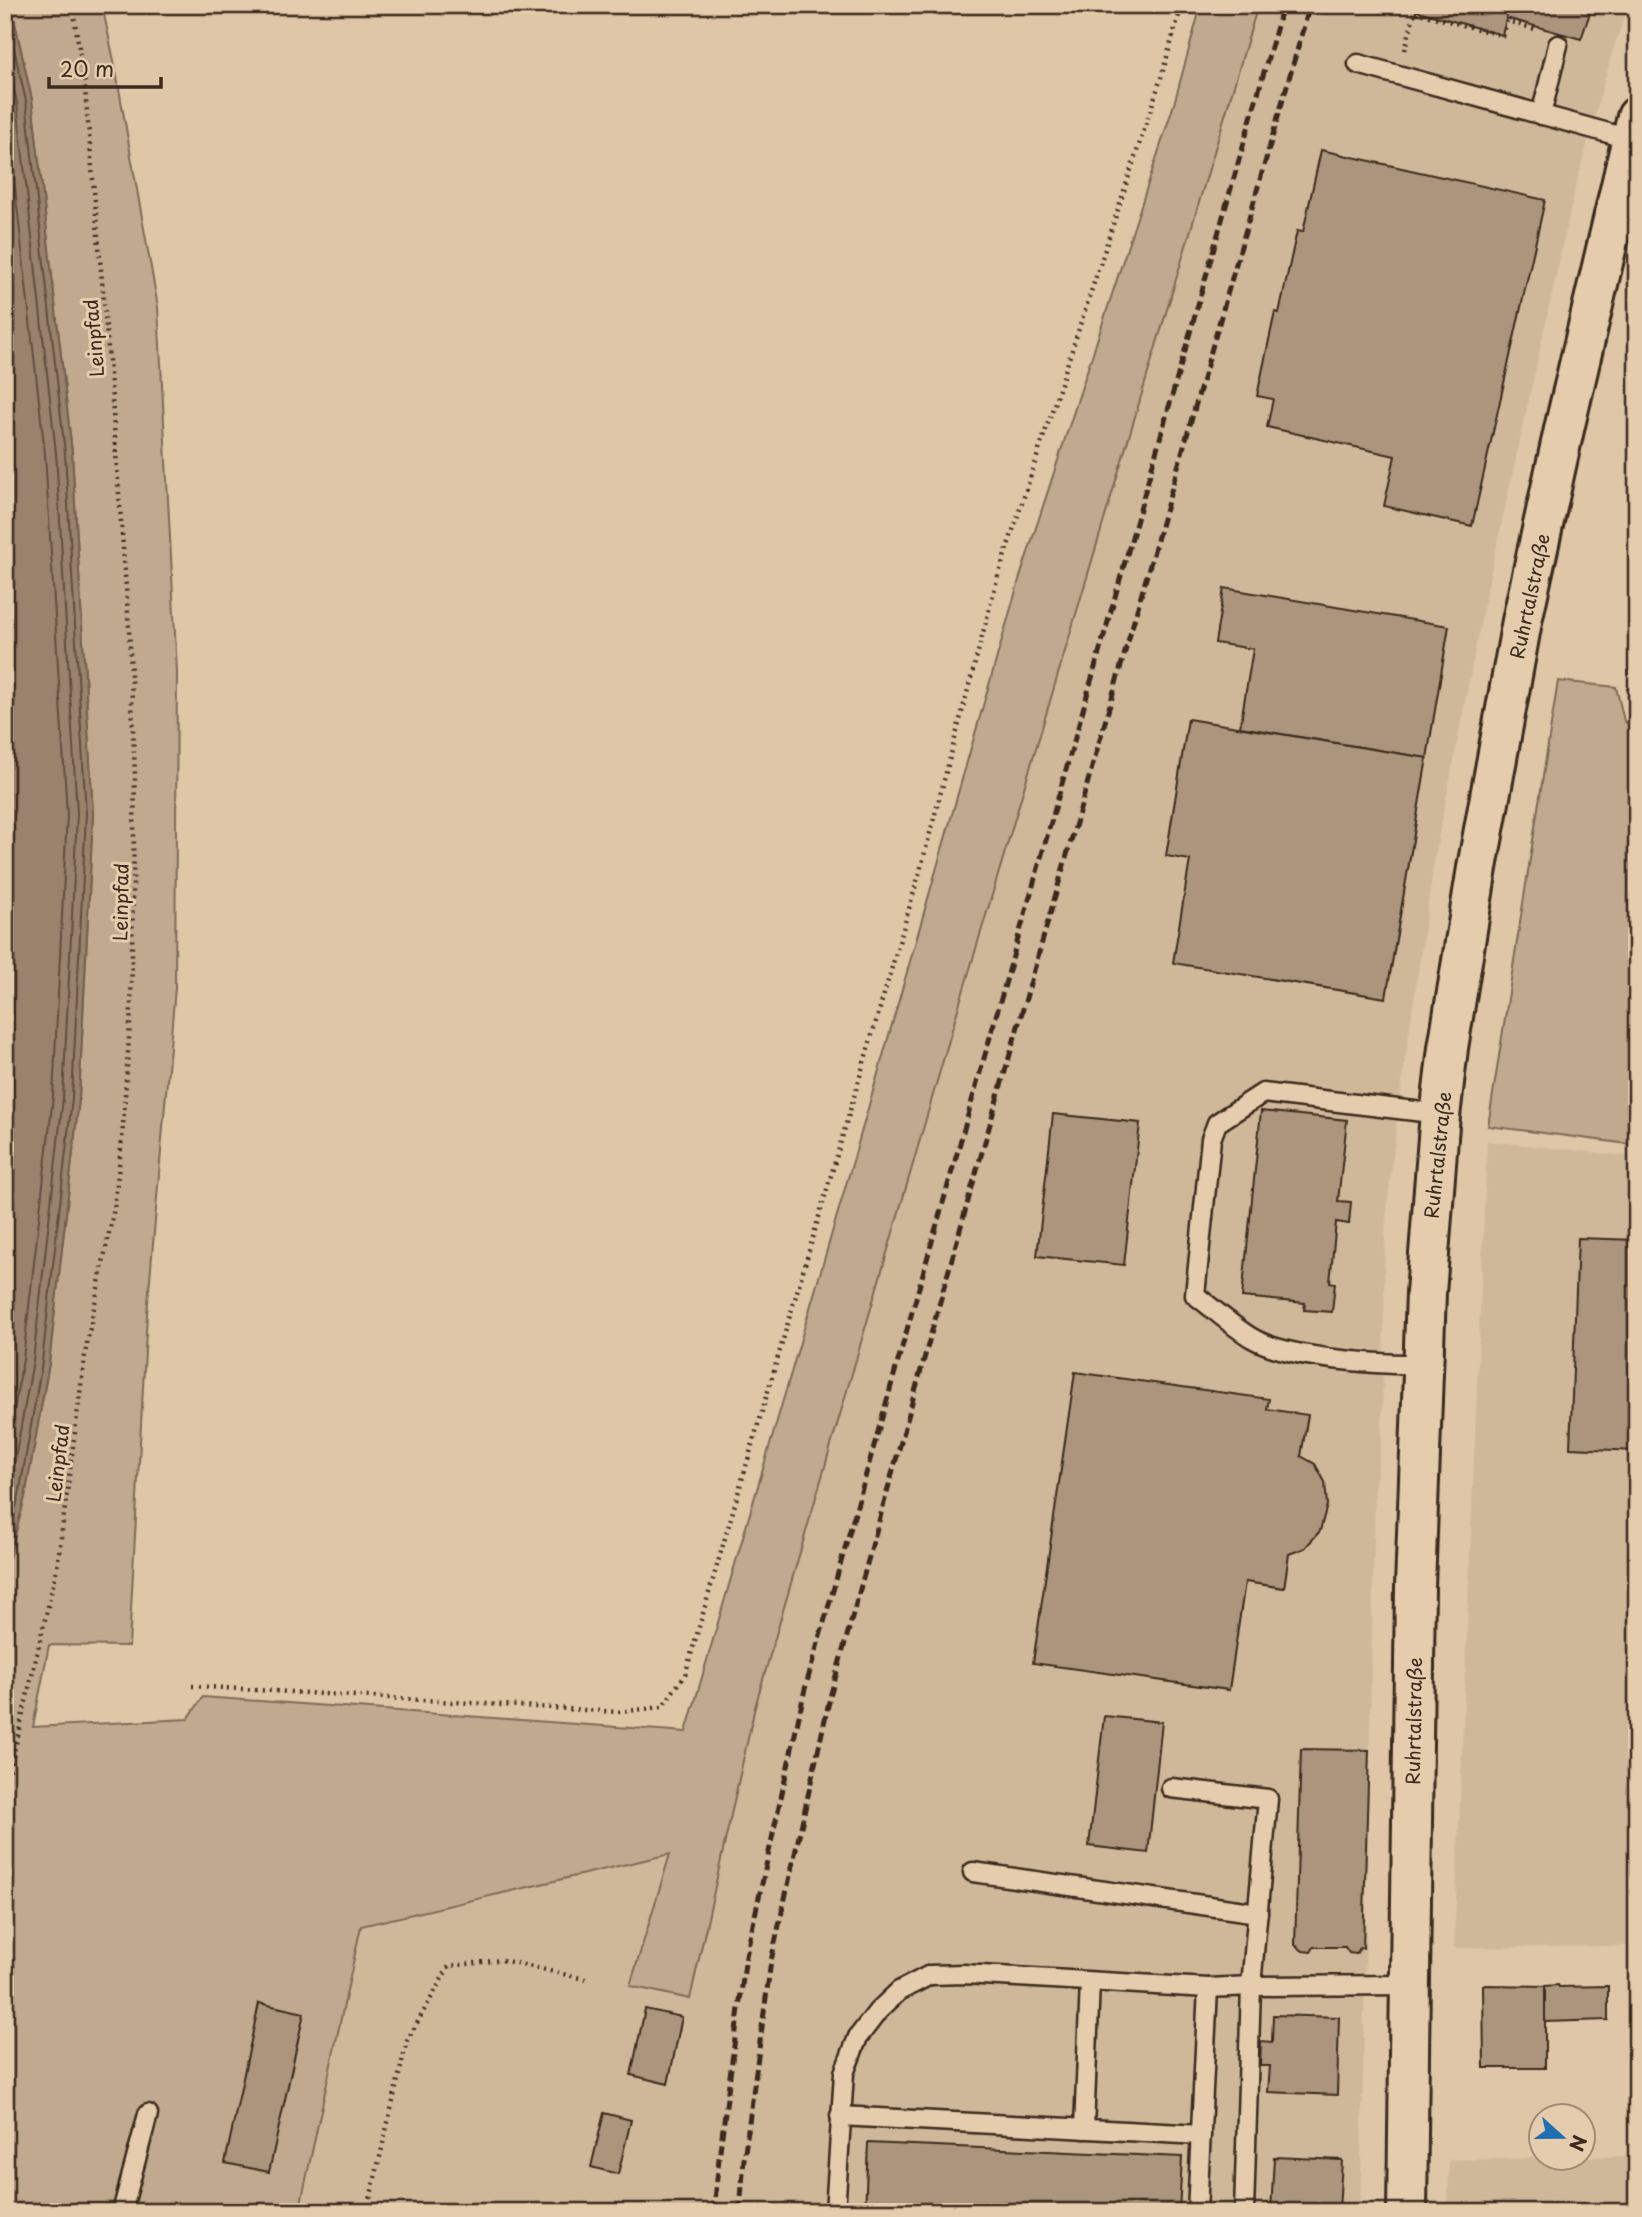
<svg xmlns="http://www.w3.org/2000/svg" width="1642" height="2217" viewBox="0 0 1642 2217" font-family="'Playpen Sans',sans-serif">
  <rect width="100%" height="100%" fill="#dec6a7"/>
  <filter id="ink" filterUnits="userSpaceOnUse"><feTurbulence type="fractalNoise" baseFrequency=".0143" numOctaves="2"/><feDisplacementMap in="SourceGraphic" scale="14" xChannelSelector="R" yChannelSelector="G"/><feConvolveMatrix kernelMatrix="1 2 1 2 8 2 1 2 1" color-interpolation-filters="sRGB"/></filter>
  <g filter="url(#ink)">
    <g fill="#cfb89a">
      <path d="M1258,5H1628L1612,53L1575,189L1486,594L1435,856L1400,1095L1385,1227L1382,1437L1375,1487L1360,2212H299L361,1926L671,1853L958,1009Z"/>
      <path d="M1487,1141L1637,1157V1999L1626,1983L1627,1946L1454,1948Z"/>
      <path d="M1637,2156V2212H1448L1449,2160Z"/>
    </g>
    <g fill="#c0a98e" stroke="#7e6a56" stroke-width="2">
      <path d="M11,5H102L114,61L158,307L177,672L175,988L147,1314L129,1646L49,1645L33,1727L188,1719L203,1697L686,1732L853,1161L1019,580L1174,104L1201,5H1258L958,1009L755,1707L690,1999L630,1986L670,1854L361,1926L299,2212H5V1659L14,1629L5,1626V1573L25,1497L49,1363L79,1099L93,814L72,452L32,100Z"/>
      <path d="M1558,681L1616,687L1624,721L1637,729V1145L1488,1126Z"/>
    </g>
    <path fill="#99836d" stroke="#735f4d" stroke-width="2" d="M5,5H11L32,100L72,452L93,814L79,1099L49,1363L25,1497L5,1573Z"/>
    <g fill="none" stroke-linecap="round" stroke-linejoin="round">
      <g stroke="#614e3e" stroke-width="2">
        <path d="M5,10L26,101L65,453L86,814L72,1098L42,1362L19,1495L5,1549"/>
        <path d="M5,50L17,103L56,453L77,814L63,1098L33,1361L5,1513"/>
        <path d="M5,99L45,454L67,814L53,1097L23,1359L5,1460"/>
      </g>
    </g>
    <g fill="#ab967d" stroke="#3b2a1e" stroke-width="2">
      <path d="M1397,5H1510L1502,35Z"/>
      <path d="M1510,5H1585L1592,7L1581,39L1506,18Z"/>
      <path d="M1321,150L1545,200L1472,526L1384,506L1395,456L1267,427L1273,399L1257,396L1275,312L1279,313L1297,231L1303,232Z"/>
      <path d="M1224,588L1449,626L1427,758L1240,727L1253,649L1215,643Z"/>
      <path d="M1188,719L1427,758L1386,998L1173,963L1190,860L1166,856Z"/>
      <path d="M1261,1111L1347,1120L1338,1201L1351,1202L1349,1224L1336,1222L1330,1282L1335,1283L1332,1312L1304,1310L1305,1303L1242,1297Z"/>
      <path d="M1053,1114L1140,1123L1124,1265L1037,1256Z"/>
      <path d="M1578,1238L1637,1240V1451L1570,1448Z"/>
      <path d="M1075,1372L1269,1399L1267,1409L1308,1415L1301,1456L1315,1464L1325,1482L1327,1505L1320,1531L1305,1548L1289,1554L1284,1588L1245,1582L1229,1690L1033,1663Z"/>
      <path d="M1104,1716L1162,1722L1148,1853L1089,1846Z"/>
      <path d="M1301,1749L1369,1750L1363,1948H1360L1356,1954L1349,1953L1345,1947H1314L1311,1952L1303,1951L1295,1945Z"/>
      <path d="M1483,1985L1545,1986V2068H1484Z"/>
      <path d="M1558,1985L1559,1987L1608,1986V2020L1545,2022V1986Z"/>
      <path d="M259,2003L304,2013L269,2172L225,2163Z"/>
      <path d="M645,2009L682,2017L668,2084L631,2075Z"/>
      <path d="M1273,2015L1339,2017L1337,2095L1268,2092L1270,2066H1260L1261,2041L1272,2042Z"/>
      <path d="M604,2113L631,2120L618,2174L591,2167Z"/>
      <path d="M868,2143L1182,2157L1179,2212H865Z"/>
      <path d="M1274,2157L1342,2160L1339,2212H1271Z"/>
    </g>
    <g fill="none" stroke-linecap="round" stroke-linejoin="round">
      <g stroke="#3b2a1e" stroke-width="23">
        <g id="lane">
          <path d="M1358,64L1630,139"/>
          <path d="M1541,115L1558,45"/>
          <path d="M1424,1364C1382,1365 1288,1359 1252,1338C1232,1326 1214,1309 1195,1295L1211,1139L1217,1123L1263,1093L1440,1114"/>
          <path d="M1171,1788L1268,1799L1251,1986L1409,1985"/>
          <path d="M973,1872L1258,1913"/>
          <path d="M840,2116L1201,2135"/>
          <path d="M1084,2129L1090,1982"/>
          <path d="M122,2212L148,2114"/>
          <path d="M835,2212L844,2073L858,2037L878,2011L899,1991L930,1975L963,1974L1208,1988L1251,1986L1244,2212"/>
          <path d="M1197,2212L1208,1988"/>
        </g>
      </g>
      <g stroke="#3b2a1e" stroke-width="44">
        <path id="secondary" d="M1407,2212L1415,1587L1426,1293L1439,1125L1448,1048L1477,868L1522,621L1565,425L1637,117"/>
      </g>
      <g stroke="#3b2a1e" stroke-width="4.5" stroke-dasharray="2 5" stroke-linecap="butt">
        <path d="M1415,12L1503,36L1507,21L1535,29"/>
        <path d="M1405,50L1415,11"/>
        <path d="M1628,688L1632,714L1637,718"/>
        <path d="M192,1686L618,1712L662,1707L685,1675L920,871L998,576L1160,81L1182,5"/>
        <path d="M5,1791L57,1568L86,1348L114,1208L122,1140L131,1009L135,776L129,627L109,360L84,78L72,5"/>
        <path d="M367,2212L407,2041L449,1966L502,1960L589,1980"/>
      </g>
      <use href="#lane" stroke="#e5ccad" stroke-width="18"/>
      <use href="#secondary" stroke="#e5ccad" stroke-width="38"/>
      <g stroke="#3b2a1e" stroke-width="5" stroke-dasharray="10 5" stroke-linecap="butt">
        <path d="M714,2212L719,2158L746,1956L805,1689L1283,5"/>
        <path d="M740,2212L744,2159L771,1961L830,1697L968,1201L1310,5"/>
      </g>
    </g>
  </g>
  <g text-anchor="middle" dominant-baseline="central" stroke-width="6" stroke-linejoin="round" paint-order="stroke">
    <g font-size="19" fill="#3b2a1e" stroke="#e5ccad">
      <text transform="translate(93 338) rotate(-95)">Leinpfad</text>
      <text transform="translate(1529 596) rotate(-78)">Ruhrtalstraße</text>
      <text transform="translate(120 902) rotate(-89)">Leinpfad</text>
      <text transform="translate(1437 1155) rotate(-84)">Ruhrtalstraße</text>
      <text transform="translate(57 1463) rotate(-83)">Leinpfad</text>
      <text transform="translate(1413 1721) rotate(-89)">Ruhrtalstraße</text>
    </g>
  </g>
  <rect width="1642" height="2217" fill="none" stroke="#e5ccad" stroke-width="28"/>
  <rect x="14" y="14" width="1614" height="2189" fill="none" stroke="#3b2a1e" stroke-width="2.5" filter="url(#ink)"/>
  <g transform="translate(1562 2137) rotate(111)"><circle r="33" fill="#e5ccad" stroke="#a18b74" stroke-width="2"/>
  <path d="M0-5L12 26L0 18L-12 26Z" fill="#1f6fb2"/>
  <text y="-10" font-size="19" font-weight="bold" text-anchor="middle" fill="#3b2a1e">N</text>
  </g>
  <path d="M49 77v10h112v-10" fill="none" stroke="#3b2a1e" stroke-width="3.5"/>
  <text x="60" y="77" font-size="21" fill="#3b2a1e" stroke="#e5ccad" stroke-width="5" paint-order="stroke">20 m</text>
</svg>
